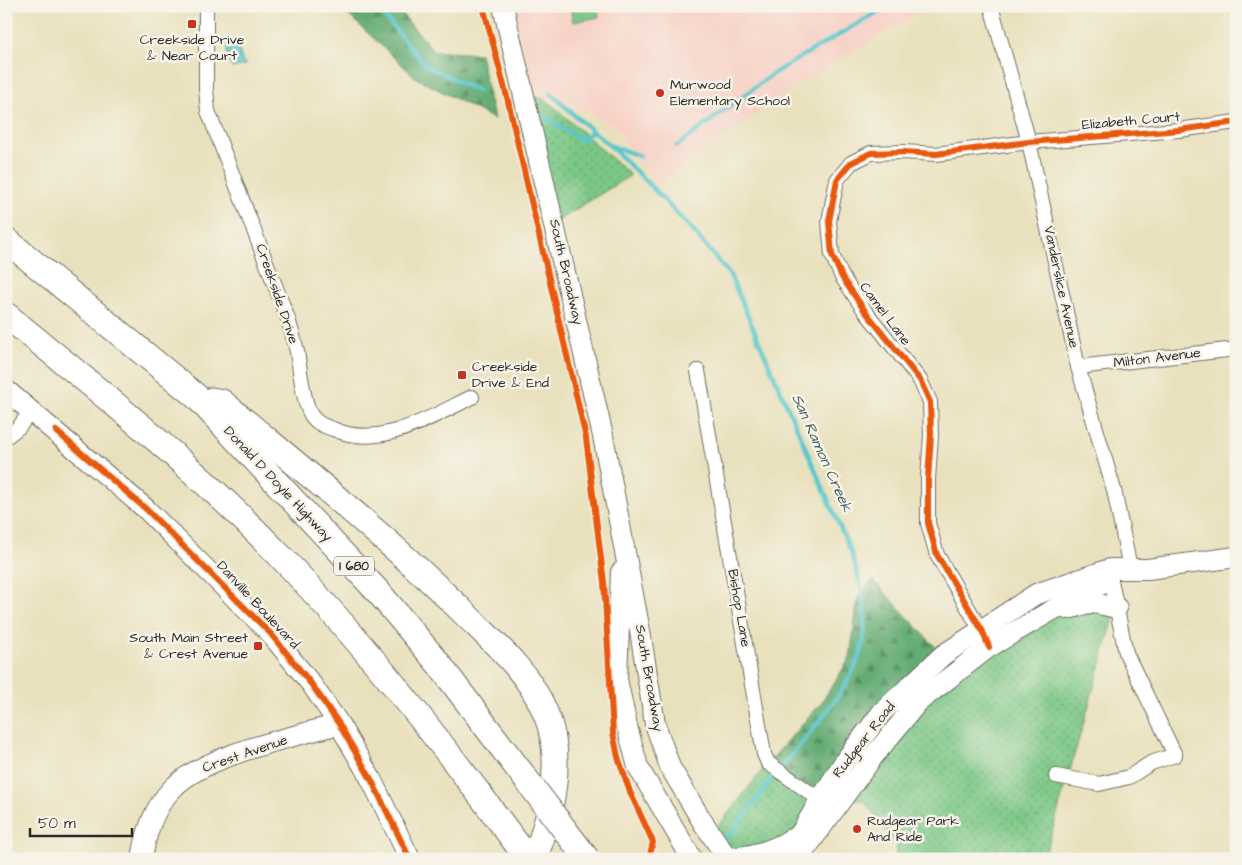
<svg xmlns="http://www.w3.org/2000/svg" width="1242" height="865" viewBox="0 0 1242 865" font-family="'Architects Daughter',sans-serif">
  <defs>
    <pattern id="grass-dots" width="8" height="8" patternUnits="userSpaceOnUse" patternTransform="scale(1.25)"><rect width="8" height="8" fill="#7ac786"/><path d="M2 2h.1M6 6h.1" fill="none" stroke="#64a26e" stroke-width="1.8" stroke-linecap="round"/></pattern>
    <pattern id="forest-firs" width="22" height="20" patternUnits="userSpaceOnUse" patternTransform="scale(1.25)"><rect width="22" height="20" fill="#63ac73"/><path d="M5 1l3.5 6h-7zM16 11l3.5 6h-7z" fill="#528c5f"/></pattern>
    <pattern id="water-waves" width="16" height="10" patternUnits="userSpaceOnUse" patternTransform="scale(1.25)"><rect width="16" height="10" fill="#59c7cd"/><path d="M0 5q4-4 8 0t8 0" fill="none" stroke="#4aa2a7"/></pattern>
  </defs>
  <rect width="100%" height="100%" fill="#f7f3e8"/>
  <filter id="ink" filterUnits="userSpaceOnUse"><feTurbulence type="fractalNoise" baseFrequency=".02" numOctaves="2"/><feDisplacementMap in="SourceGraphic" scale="10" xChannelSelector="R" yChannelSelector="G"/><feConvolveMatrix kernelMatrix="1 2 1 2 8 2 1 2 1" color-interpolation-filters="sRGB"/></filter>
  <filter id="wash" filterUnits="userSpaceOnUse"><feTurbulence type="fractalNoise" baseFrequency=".0096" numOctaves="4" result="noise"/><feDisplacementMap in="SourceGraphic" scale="20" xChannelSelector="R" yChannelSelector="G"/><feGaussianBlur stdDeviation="1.12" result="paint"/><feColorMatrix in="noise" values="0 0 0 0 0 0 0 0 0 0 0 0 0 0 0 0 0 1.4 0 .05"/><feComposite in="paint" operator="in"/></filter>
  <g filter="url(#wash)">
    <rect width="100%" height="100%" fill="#e9e1bd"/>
    <path fill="#f7d1c6" d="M512,6H930L791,88L656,187L614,126L563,99L536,97Z"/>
    <g fill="url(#grass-dots)" stroke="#527958">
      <path d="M525,95L545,99L631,175L554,223Z"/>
      <path d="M1117,608L1044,859H895L897,845L864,801L845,797L918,702L1050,612Z"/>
      <path d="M768,763L820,800L802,831L746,857L711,835Z"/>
    </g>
    <g fill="url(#forest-firs)" stroke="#476c4f">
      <path d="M339,6H395L434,51L480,54L494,119L416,78Z"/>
      <path d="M873,580L943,655L820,800L768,763L821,703L850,658L858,597Z"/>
    </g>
    <path fill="#7ac786" stroke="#527958" d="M570,6H597L599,17L573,22Z"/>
    <path fill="url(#water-waves)" stroke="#42797c" d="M237,41L242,60L246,65L232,68L227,57V45Z"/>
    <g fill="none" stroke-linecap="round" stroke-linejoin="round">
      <g stroke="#59c7cd" stroke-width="4.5">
        <path d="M376,6L426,66L478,91"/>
        <path d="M551,93L574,115L609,145L647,182L695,233L730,275L851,552C860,581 870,613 863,645C852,689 803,740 774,776C757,798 741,821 723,843"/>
        <path d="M541,115L582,140L592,131"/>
        <path d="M611,146L640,156"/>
        <path d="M677,146L774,73L888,6"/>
        <path d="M709,859L716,850"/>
      </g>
    </g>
  </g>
  <g filter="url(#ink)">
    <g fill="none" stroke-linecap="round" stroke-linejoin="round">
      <g stroke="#6e6b5e" stroke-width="16">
        <g id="street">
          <path d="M206,6V89L208,111L288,319C291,330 295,341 297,352C300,368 303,402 311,415C316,423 324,426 333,429C379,450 431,417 472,397"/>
          <path d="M991,6L1029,142L1078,367L1114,490L1130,568"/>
          <path d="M1078,367L1236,349"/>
          <path d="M698,371L764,754L768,763L826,804"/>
          <path d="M6,437L19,427L31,411"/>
          <path d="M985,637L937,555L928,523V479L931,435L930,402L920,380L865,311L842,277L832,255L829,221L837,180L851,163L871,153L903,152L936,154L1029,142L1179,130L1236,122"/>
          <path d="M1056,776L1099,784L1129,777L1151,763L1175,755L1126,653L1111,581"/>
        </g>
      </g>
      <g stroke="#6e6b5e" stroke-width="22">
        <g id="secondary">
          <path d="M503,6L603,436L640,631L655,724L670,767L702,821L728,859"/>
          <path d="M6,390L146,509L271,634L312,685L339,724L371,779L410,859"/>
          <path d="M621,572L617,679L627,726L638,767L692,859"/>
          <path d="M1067,609L1094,603L1117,608"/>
          <path d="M727,858C751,857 771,852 791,839"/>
          <path d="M142,859C146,833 153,809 172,789C203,755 293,737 339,724"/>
          <path d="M779,859L802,831L820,800L844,762L882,712L943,655L1036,594L1110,569H1148L1236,557"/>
          <path d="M798,859L872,758L918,702L989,647L1087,590L1108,582"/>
        </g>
      </g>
      <g stroke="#6e6b5e" stroke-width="27">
        <g id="highway">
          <path d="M6,240L197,397L380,594L438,663L500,745"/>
          <path d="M6,315C101,392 198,470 283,559C372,652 451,755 528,859"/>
          <path d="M212,400L222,402C304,471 388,538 464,613C494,643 529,672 545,712C565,756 552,815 534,859"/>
        </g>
      </g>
      <use href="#street" stroke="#fff" stroke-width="14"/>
      <use href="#secondary" stroke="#fff" stroke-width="20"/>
      <use href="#highway" stroke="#fff" stroke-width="25"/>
      <g stroke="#6e6b5e" stroke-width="27" stroke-linecap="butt">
        <path id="highway-bridge" d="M500,745L587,859"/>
      </g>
      <use href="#highway-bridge" stroke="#fff" stroke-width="25"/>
      <g stroke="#f7f3e8" stroke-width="9">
        <g id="cycleway">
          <path d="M483,6L507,97L586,438L604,582L613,733L618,757L630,792L653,842L649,859"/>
          <path d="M56,431L146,509L271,634L312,685L339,724L371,779L410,859"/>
          <path d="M989,647L982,630L937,555L928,523V479L931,435L930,402L920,380L865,311L842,277L832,255L829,221L837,180L851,163L871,153L903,152L936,154L1029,142L1179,130L1236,122"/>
        </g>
      </g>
      <use href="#cycleway" stroke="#e8590c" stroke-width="6"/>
    </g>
  </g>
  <g fill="#c8321e" stroke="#f7f3e8" stroke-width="2">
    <rect x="187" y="19" width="10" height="10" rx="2.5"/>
    <circle cx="660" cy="93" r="5"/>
    <rect x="457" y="370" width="10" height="10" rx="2.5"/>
    <rect x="253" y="641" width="10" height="10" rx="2.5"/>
    <circle cx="857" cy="829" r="5"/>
  </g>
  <g text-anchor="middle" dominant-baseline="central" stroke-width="5" stroke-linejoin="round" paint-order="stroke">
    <rect fill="#f7f3e8" stroke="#686764" stroke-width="1" x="334" y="556.5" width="40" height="19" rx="4"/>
    <g font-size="12" font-weight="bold" fill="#2b2b2b">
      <text x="354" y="566">I 680</text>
    </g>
    <g font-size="14" fill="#2b2b2b" stroke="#f7f3e8" text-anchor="start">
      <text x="192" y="40" text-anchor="middle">Creekside Drive<tspan x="192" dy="16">&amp; Near Court</tspan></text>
      <text x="670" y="85">Murwood<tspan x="670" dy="16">Elementary School</tspan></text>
      <text x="472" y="367">Creekside<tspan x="472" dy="16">Drive &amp; End</tspan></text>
      <text x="248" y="638" text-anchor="end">South Main Street<tspan x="248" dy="16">&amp; Crest Avenue</tspan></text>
      <text x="867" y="821">Rudgear Park<tspan x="867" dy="16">And Ride</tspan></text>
    </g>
    <g font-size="14" fill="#2b2b2b" stroke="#f7f3e8">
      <text transform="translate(1131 121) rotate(-5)">Elizabeth Court</text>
      <text transform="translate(566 272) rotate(77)">South Broadway</text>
      <text transform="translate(1061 287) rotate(78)">Vanderslice Avenue</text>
      <text transform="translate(277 294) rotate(71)">Creekside Drive</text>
      <text transform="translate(885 314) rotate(53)">Camel Lane</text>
      <text transform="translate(1157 358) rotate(-7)">Milton Avenue</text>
      <text transform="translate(278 484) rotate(47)">Donald D Doyle Highway</text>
      <text transform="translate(258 605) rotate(47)">Danville Boulevard</text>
      <text transform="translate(739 608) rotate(80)">Bishop Lane</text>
      <text transform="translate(649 678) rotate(80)">South Broadway</text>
      <text transform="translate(864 740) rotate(-52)">Rudgear Road</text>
      <text transform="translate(245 754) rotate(-19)">Crest Avenue</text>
    </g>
    <g font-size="15" font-style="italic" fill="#395a5c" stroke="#f7f3e8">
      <text transform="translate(822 453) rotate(66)">San Ramon Creek</text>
    </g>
  </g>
  <rect width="1242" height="865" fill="none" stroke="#f7f3e8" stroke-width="25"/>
  <path d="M30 828v8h102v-8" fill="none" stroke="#2b2b2b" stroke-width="2.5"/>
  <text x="38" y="828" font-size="15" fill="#2b2b2b" stroke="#f7f3e8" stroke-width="4" paint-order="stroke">50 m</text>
</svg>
